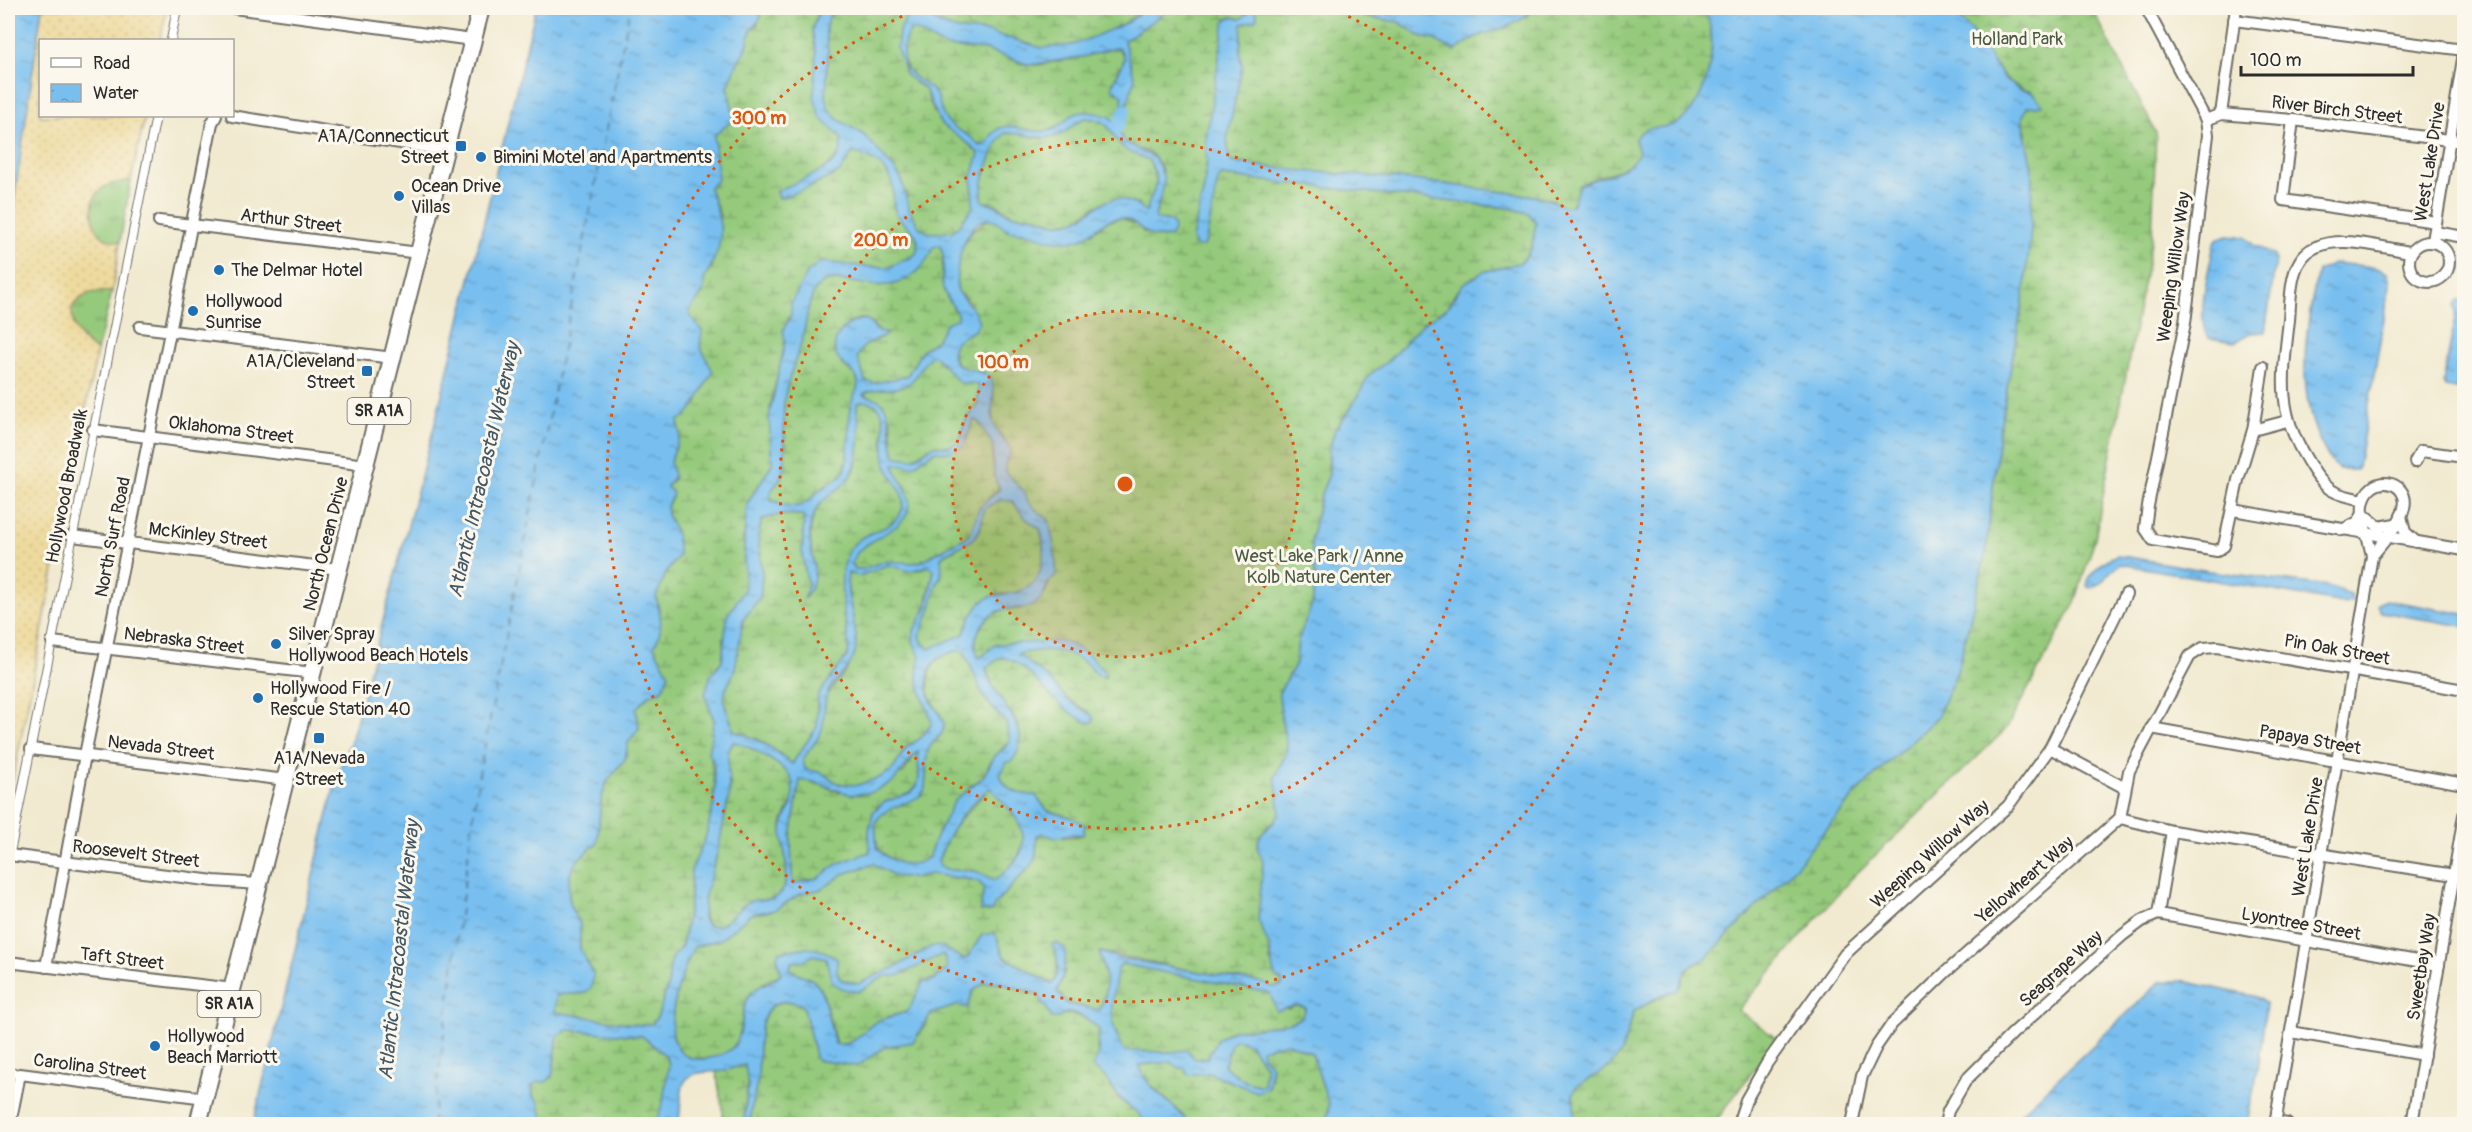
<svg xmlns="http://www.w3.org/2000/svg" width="2472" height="1132" viewBox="0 0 2472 1132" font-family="Pangolin,sans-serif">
  <defs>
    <pattern id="grass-tufts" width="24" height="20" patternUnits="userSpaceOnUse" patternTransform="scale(1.5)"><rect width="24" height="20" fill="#95ca7c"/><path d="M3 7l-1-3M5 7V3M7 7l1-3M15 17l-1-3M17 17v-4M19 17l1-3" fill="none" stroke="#7aa466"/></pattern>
    <pattern id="wetland-marsh" width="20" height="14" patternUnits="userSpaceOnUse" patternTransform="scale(1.5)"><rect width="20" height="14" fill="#95ca7c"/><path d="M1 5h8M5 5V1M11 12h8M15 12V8" fill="none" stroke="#7aa466"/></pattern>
    <pattern id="sand-dots" width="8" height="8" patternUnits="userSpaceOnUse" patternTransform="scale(1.5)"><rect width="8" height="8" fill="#eeda9e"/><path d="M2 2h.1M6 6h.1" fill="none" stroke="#cb8" stroke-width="1.8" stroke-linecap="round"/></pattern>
    <pattern id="water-ripples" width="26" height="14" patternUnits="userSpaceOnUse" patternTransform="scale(1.5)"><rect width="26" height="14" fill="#78bff0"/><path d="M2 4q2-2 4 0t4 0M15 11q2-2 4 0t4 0" fill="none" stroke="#639bc3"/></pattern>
  </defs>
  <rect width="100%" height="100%" fill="#fbf7ec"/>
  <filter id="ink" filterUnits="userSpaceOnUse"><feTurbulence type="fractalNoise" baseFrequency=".0167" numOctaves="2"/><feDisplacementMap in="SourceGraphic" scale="12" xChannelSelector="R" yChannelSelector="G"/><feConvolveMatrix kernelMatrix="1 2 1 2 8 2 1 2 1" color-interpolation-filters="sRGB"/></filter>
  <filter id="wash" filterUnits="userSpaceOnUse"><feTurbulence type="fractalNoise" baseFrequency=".008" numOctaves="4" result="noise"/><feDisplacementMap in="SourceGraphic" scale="24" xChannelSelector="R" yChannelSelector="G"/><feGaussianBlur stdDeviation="1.35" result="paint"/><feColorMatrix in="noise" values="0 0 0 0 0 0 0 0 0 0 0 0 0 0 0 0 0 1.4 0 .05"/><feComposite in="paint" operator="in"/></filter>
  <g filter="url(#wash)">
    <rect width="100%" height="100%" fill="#f1ead0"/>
    <g fill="url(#grass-tufts)" stroke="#607a54" stroke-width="1.5">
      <path d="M131,180L120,242C116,241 109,241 106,239C91,232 88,202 99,191C107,183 121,182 131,180Z"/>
      <path d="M96,290L112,292L97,351C79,340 71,328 72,307L81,297Z"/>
    </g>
    <g fill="url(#wetland-marsh)" stroke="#607a54" stroke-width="1.5">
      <path d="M757,8H820L812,30L816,52L820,117L841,137C841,142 842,148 840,152C834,171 794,182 777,191L779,198L810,187L840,172L853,152C871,158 885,163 892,183C895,191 892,202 895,211C902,229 923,228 916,254L890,267H872L820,262L788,320L784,349L770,407L772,464L747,504L744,538L745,588L724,638L722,661L717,666L705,695L714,720L713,737L709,745L715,788L713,807L706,836L691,871L690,903L682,946L671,959L668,985L658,1016L652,1024L639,1025L563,1014L554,1012L557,995L593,973L580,949V923C568,910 565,883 573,867C576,858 590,850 597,843L601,800L606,783L625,759L628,743L639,728L636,709L648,696L662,690L669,674L654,647C663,630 661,615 656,597L666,573L679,555L676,533L667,514V506L672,498L667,486L674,479L670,462L680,436L678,421L697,402L703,386L713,372L700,346L701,331L689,314L693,305L703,293L704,279L712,266L720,215L709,188L717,167L714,136L734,119L728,87L738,61L746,50L751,31L758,23Z"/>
      <path d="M833,8H898L906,18L899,32L897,49L915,83L925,89L934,112L979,154L972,176L973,207L957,228L952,232L929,233L919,227L909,209L901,178L894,168L863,134L837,119L828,108L826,96L828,52L826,34V25Z"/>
      <path d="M918,8H1146C1121,28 1073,52 1039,48C1023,46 1007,36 991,33C980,30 969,32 958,30C942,27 930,17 918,8Z"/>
      <path d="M1171,8H1244L1250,12L1241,19L1232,17L1223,32L1206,140L1207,160L1204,188L1192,239L1205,244L1218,180L1221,176L1509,208L1528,213L1536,222C1534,239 1533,253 1519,263L1473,277L1456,292L1446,309L1422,324L1388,361L1377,369L1335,429L1329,451V474L1320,497L1312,537V551L1315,558V576L1313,602L1298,640L1296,663L1279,693L1281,718L1287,745L1286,754L1275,776L1280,811L1275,821L1266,828L1257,847L1263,861L1260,907L1270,948V961L1283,981L1282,986L1273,987L1101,952C1099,959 1102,960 1103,966C1108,982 1107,996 1099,1010L1067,1003L1057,991L1065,971L1058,955L1056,979L1053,984L1004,957L997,939L982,935L967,958L963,959L943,947L858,984L840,979L837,972V959C820,945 800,947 779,952L777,959L781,973C776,978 771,978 765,982C760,985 749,996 746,1002C739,1017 745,1037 731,1049C722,1057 707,1060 696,1059C651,1052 681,972 694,947L721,939L751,914L767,912L782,906L800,894L822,889L843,874L874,864L895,876L912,878L931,874L978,881L984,888L980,911L991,912L995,904L1033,863L1036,855L1037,836L1042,833C1053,837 1071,837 1083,835L1085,825C1073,820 1061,812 1048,811L1035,795C1019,795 1006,791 1000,775L1019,727L1012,714L995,692L986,668L1001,657C1025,660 1039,687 1056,700C1067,708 1082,713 1094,720L1089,712L1067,699L1047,677L1017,654C1041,649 1066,647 1086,663C1093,669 1095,676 1105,677L1063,641L997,644C990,647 985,656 979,658L975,649L976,637L979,629L991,615L1005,609H1020L1045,593L1056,567L1049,520L1035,509L1027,500L1023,490L1006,473L1005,465L1010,454L1007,443L994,426L992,408L995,398L985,373C966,371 945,364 956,340L975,330L971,304L958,291L956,276L960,251L966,240L973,230L988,219H992L1008,230L1073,241L1092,233L1106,222L1121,218L1139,226L1143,232L1163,238L1167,220L1156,219L1155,216C1162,196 1172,168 1149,153C1141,149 1130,147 1124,141C1120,136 1120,129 1116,124C1112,119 1093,112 1086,112C1068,112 1063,129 1046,131C1022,135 1001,111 986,145L979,146C968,138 951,129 943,117C939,110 939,101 936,95C930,85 918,82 911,74C900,62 901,43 910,31L915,30L945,47L986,50L1007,56L1021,64L1037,65L1082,57L1118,47L1125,58L1112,84L1116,92L1122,94L1125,110L1129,93L1133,87L1124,41Z"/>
      <path d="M1254,8H1346L1367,17L1399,22L1418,35L1437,41L1455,51C1463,46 1471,38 1479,36C1501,28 1518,26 1534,8H1703C1722,37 1708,108 1676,124C1666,129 1654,127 1644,130L1635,139L1640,152C1630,173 1599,173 1583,184C1574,190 1577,204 1569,207C1563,210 1557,203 1552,200C1547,198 1540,198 1534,196L1414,180L1293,170L1232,162L1229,158L1227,139L1242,67L1240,52L1242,24L1257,14Z"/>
      <path d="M1941,8H2092L2156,133L2152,238L2095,538L2075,603L2006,729L1849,881L1738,1010L1777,1039L1718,1118L1702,1124H1576L1573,1094L1576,1087L1608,1068L1621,1053L1634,1011L1681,986C1683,969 1691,966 1705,959L1797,865L1858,791L1937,717L1958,669L1986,552L1999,432L2024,295L2026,132L2022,118L2027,107L2042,105L2031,92C2000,85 1993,56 1974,34C1964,23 1954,15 1941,8Z"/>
      <path d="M1085,118L1100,120L1144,158L1149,160L1156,180V190L1148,210L1145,211L1138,204L1095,206L1075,221L1057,223L1036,217L1014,215L992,202H983C978,184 993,145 1005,132C1018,132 1030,138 1043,138C1060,138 1070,123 1085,118Z"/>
      <path d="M940,245C946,257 940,271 942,283C945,296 957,308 958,318L944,328L936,341L923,349L907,376L875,383L865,381L857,357L864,346L886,335C877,331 870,318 860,319C842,322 828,345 840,361C845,369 855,370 858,381C860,390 850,400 850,411C849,423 849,461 844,470C840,480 827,484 819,490C812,496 808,505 798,506C789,508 780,502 771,501L770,493C775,486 781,479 784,470C788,459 782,419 784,402C787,379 797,358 803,336C807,321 807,301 817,288C838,261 900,319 934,246Z"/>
      <path d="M931,356H935L960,383H973L979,386L977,407L967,417L959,442L950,446L928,448L913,459L896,457C889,443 894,435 891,422C889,416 886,409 883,403L863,394L874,389L896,388Z"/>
      <path d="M864,401C870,402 877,404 880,409C888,422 880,441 885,454C890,472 911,497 900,515C885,538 853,526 844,564C839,582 843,610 846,628C847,637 850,646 848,655L817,701V727L792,764C776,749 755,736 734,731L724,702L725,692L735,669L743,620L760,597L762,576L758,535L762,520C773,514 790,514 802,515L804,518L802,555L808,584L805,598C823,574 807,553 811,528C816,492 840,496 854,471C858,462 860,431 859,421C858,414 856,410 857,403Z"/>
      <path d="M973,420L978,421L993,445L992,460L996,482L1000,488L987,499L971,532L966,537L922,561L913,563H879L864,569H855L852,563L854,554L901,521L906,488L896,472L894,463L913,466L935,451L949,452L967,439Z"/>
      <path d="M1001,500L1012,501L1025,518L1040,529C1047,552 1045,584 1018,592C1008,595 994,593 986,599C976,606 967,623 964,634L929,650L920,639L921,631L931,608L935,588L941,577V557L968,542L986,508Z"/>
      <path d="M887,565L918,570L928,566L934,570L916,648L920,657C912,680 926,702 932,723L921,738L905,748L894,768L881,777L858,785L839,784L822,773L805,769L802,760L818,738L822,728L826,696L847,670L856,635L847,584L848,572C864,578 872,570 887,565Z"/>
      <path d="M961,650L965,653L985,699L1006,723L1010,740L990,763L983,777L970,786L952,809L942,825L928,858C910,870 891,863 877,847L875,823C885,805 907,806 923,794C929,780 923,762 929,748C933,741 945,734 944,725C944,719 937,710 934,704C930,698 928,689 929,682C930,658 940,655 961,650Z"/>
      <path d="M734,742C746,743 787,767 791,778C793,783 793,792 793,797C792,808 782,816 782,827C782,846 792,874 782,891C774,904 760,897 749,902C732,910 729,930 707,925C695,905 719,845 724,820C726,809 729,799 730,788C730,773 723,754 734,742Z"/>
      <path d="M918,751L919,778L917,786L910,793L877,807L873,812L869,831L870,852L818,878L792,885L791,837L800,780L814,782L840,793L903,773Z"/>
      <path d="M990,787C1012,810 1038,832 1013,863C1008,869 1002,876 995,880L975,871L950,870L941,867L938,861L951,830Z"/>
      <path d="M943,954L949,968L934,979L923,982L909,1011C899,1015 885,1016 876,1022C862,1031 855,1047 836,1044L822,990L813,980L789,969L792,962L814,955L826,958L843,989Z"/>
      <path d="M1122,964L1270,993L1288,1009L1297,1005L1306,1008L1302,1017L1293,1022L1253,1029L1232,1030L1218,1039L1208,1058L1194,1059L1186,1051L1171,1052L1123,1051C1106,1018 1111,1002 1118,968Z"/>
      <path d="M985,982L1003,984L1038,994L1051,1015C1071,1013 1083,1013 1099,1029C1099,1037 1096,1048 1098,1057C1101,1071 1112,1092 1123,1102C1132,1110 1141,1111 1144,1124H751C749,1109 756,1093 758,1078C760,1050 752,989 800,1004L804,1008L816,1060L857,1066L878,1050L885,1047L897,1046L920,1034L931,1014L958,1005L968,1007L972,992Z"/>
      <path d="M568,1030L642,1036L665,1055L669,1064L663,1102L656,1124H545C543,1110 532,1101 532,1087L537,1082L545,1081L552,1077L558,1035Z"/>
      <path d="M1236,1039L1250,1044L1266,1067L1263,1086L1246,1082L1224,1066L1231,1043Z"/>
      <path d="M1288,1043L1312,1053L1329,1105L1326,1124H1189C1173,1099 1153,1097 1139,1065L1171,1062L1178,1068H1185L1202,1074L1209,1073L1233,1083L1268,1089L1272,1066L1263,1057L1260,1049Z"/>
      <path d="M743,1064L745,1065C751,1084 744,1104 744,1124H722L723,1113L716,1071H724Z"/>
    </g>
    <path fill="url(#sand-dots)" stroke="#8c8264" stroke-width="1.5" d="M42,8H167L160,40H40V116H145L131,180C121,182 107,183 99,191C88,202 91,231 106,239C109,241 116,241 120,242L112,292C93,290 84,293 72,307C71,328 79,340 97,351L8,804V241Z"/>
    <g fill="url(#water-ripples)" stroke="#52758e" stroke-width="1.5" fill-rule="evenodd">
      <path d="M8,8H42L8,241Z"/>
      <path d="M536,8H757L761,17L751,31L746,50L738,61L728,87L734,119L714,136L718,179L709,188C724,225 726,242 705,277C702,282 706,289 702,294C697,301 692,305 689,314L702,331L700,346L713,372C701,389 697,411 678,421L680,436L670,462L674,476L667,486L673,494L667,506V514L676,533L679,555L666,573L656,597C661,615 664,630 654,647L669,674L662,690L648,696L636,709L639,728L628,743L625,759L606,783L601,800L597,843C590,850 577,858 573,867C565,883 568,910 580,923V949L593,973L592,987L585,993L557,995L555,1012L639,1025L652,1024L658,1016L668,985L671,959L682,946L690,903L691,871L706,836L713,807L715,787L713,759L708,753L714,720L705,695L710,676L722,661L727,616L745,588L744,538L747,504L772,464L769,417L785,342L783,330L791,316V303L808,272L820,262L872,267H890L916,254C924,228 902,229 895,211C893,204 894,194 893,187C890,167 871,158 853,152L840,172L810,187L780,198L777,191C794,182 834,171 840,152C842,148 841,142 841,137L820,117L814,97L816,52L812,30L820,8H833L826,25V34L828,52L826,96L828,108L837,119L863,134L894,168L901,178L909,209L919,227L929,233L951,232L957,228L973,207L972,176L979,154L970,145L941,124L925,89L906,75L897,49L899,32L906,18L898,8H918L937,22L957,30L989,32L1042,48L1072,45L1096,36L1128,22L1146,8H1171L1124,41L1135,79L1125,110L1122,108V95L1112,88C1114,73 1133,61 1118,47L1082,57L1030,65L986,50L945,47L915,30L910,31C901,43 900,62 911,74C919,82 930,85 936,95C942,105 940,116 950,124C959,132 973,135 979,146L986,145C1002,110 1022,136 1047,131C1056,130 1060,125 1067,119C1079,107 1097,113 1111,117L1125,142L1156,159L1164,178V185L1155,216L1156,219L1171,221C1175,227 1175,231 1170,237C1142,241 1141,220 1121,218C1105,217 1094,233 1081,239C1074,242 1066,241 1058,241C1046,241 1035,234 1023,232C1017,231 1011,232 1005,229C1000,226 997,219 990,219C965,219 954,269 957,288C960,300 974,304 979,322L975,330L956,341C941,373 976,367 991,377C998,397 988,408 994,425C997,434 1005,441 1011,449L1005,465L1006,473L1023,490L1027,500L1035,509L1049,520C1051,530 1059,568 1055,576C1054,577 1049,581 1049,583C1043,592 1044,599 1034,605C1025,610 1016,607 1006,609C985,613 968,638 979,658C985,656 990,647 997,644L1063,641L1086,652L1106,674L1101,677C1094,673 1091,666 1083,661C1062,647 1041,649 1018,654L1047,677L1067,699L1093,716V722L1089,723C1081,719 1072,714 1064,708C1046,694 1025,660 1001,657L986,668C992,702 1040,728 1011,762H1007L1000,775C1006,791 1019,795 1035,795L1048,811C1055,812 1080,820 1085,825L1083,835L1070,834L1055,838L1042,833L1037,836L1036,855L1033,863L995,904L991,912L980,911L984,888L978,881L931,874L912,878L895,876L874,864L843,874L822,889L800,894L775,910L751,914L721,939L694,947C681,972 651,1053 696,1059C708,1060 722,1056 731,1049C746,1035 739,1013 748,997C756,984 772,984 781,973L777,956L779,952C800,947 820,945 837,959V972L840,979L858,984L893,968L932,946L943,947L963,959L967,958L982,935L995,933L1004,957L1052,984C1062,972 1058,957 1052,944L1056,943L1065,948C1067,965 1063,976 1057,991L1067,1004L1099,1010C1107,996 1108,982 1103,966C1102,960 1099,959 1100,952L1119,958L1263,983L1273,987L1282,986V981L1276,978L1273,971L1270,948L1258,920L1263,861L1257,847L1260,836L1275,821L1280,811L1275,776L1286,754L1287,745L1281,718L1279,693L1296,663L1298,640L1313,602L1315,576L1311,542L1320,497L1329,474V451L1335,429L1350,410L1369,375L1388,361L1422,324L1446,309L1463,284L1483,272L1519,263L1525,259L1532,247L1536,222L1528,213L1509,208L1222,176L1218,180L1205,244L1201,247L1195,246L1192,239L1204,188L1207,160L1206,140L1223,32L1225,20L1232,17L1241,19L1249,12L1244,8H1254L1257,14L1256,20L1242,24L1240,52L1242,67L1227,139L1229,157L1232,162L1293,170L1414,180L1534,196L1553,201L1564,207L1573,204L1579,185C1597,177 1630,173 1639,152L1635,139C1644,122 1664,131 1677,123C1708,105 1722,37 1703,8H1941L1962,21L1975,35L2004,78L2018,89L2031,92L2043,105L2027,107L2022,118L2032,169L2031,229L2024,295L1999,432L1986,552L1958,669L1937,717L1858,791L1797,865L1705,959L1687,968L1677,991L1661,995L1634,1011L1621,1053L1608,1068L1576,1087L1573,1094L1576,1124H1326L1329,1105L1312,1053L1288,1043L1261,1049L1263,1057L1272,1066L1267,1089L1257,1092L1209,1073L1188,1075L1185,1068H1178L1171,1062L1139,1065C1148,1093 1175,1102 1189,1124H1144C1141,1111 1130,1109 1122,1100C1110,1087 1109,1077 1092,1067L1098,1056L1099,1029C1090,1020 1069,1005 1059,1018H1052L1038,994L1003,984L985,982L972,992L968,1008L958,1005L931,1014L913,1042L885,1047L857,1066L816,1060L804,1008L800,1004C752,988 760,1050 758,1078C756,1093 749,1109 751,1124H744L748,1085L745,1065C738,1065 731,1070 723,1071C711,1073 691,1069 684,1083C679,1095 682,1111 678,1124H656L663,1102L669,1064L665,1055L642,1036L568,1030L558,1035L552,1077L546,1082H537L532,1087L533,1097L538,1100L545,1124H253L337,776L352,738L434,427ZM1085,118C1114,119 1108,136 1126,150C1133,155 1142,157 1149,160C1164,189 1152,185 1147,210L1145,211C1101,177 1093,227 1057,223C1049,223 1042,218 1035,217C1029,216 1022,216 1016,215C1014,215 1009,214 1007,213C995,205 998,205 983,202C978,185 993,145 1005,133C1022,132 1040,141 1057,136C1068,133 1074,122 1085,118ZM940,245C947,258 940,274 943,288C946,301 957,307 958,318L946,323L936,341L923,349L907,376L875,383L865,381L857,357L864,346L888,333L877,331L866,319C847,319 825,341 839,360C845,369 858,371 858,384C858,392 850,399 850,410C849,423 849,460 845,470C840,479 828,484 820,490C812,496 808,505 798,506C789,508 780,502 771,501L770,493C775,486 781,479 784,470C788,459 782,419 784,402C787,379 797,358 803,336C807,321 807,301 817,288C839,260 898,321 934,247ZM931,356H935L960,383H973L979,386L977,407L967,417L959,442L950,446H933L913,459L896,457C885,435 900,398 864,396L863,394C876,386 892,392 906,385C919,379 920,364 931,356ZM864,401C870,402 877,404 880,409C889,425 880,447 886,464C891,480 911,496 900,514C885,538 854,525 844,564C839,583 843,609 846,628C847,637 850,646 848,655L818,695L817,727L792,764C775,749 755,737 734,731L724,702L725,692L735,669L743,620L760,597L762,576L758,535L762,520C773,514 790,514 802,515L804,518L802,555L808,584L804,599C826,571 806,556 810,528C816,491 843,496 853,471C859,458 860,435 859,421C858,414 856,410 857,403ZM973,420L978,421L993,445L994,476L1000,489L979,508L971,532L966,537L922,561L913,563L885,561L864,569H855L852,563C860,535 908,535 909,504C910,488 896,478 894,464L913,466L934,451L949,452L964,446ZM1001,500L1012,501L1025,518L1040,529C1047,552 1045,584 1018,592C1008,595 994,593 986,599C976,605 967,623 964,634L929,649L922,642L920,636L931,608L935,588L942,573L941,557C951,547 970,546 978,533C987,517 975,509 1001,500ZM887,565L910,571L928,566L934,570L927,608L914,630L913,641L920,657C912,680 926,702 932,723L921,738L906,748L894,768L881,777L858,785L839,784L822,773L805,769L803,760C808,749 819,741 822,729C826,715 822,701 830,688C840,674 855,665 856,646C858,622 844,597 848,573L860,576ZM961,650L965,653L985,699L1006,723L1010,740L1007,746L995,756L983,777L955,800L936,837L928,858C910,870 891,863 877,848L875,823C885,805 907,806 923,794C929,780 923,762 929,748C933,741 945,734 944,725C944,717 934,708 931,700C921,672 933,655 961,650ZM733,742C745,743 787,767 791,778C793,783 793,792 793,797C792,810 782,818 782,832C783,849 792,875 782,891C774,904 760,897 749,902C733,910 726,931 707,925L703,919L704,899L718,850L729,796L728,752ZM918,751L919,778L917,786L910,793L884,802L873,812L869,831L870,852L837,864L818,878L792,884L791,837L800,780L814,782L851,795L873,792L893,782ZM990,788C1008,807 1037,833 1016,860C1010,867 1003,875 995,880L975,871L950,870L941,867L938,861C948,832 966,806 990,788ZM943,954L948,968L934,980L923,982L908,1011C899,1015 890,1016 880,1020C863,1026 857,1049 835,1044L822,991L813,980L789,969L792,962L805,960L814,955L826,958L832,983L843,989L858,992L885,976H898ZM1122,964L1270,993L1276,1011L1297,1005L1306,1008L1302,1017L1292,1022L1253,1029L1232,1030L1218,1039L1207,1058L1195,1059L1187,1050L1171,1052L1124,1051C1106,1021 1112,1000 1118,968ZM1236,1039L1250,1044L1266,1067L1263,1086L1246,1082L1224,1066L1231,1043Z"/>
      <path d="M1346,8H1534C1518,26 1501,28 1479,36C1471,38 1463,46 1455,51L1437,41L1418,35L1399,22L1367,17Z"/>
      <path d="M2228,235L2245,237L2255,246L2273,254L2276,260L2265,332L2251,333L2235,342L2209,338C2194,323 2210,264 2214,244L2217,239Z"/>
      <path d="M2335,263C2346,265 2384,265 2388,275C2389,277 2389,283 2390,285L2358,466L2357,469C2340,474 2332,465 2325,451C2294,397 2305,329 2318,271Z"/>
      <path d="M2458,300H2464V390L2445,387L2443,383L2456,313L2455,305Z"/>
      <path d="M2117,555L2209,571L2328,586L2351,594L2352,601L2343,603L2120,564L2112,570L2101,583L2090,588L2087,586C2088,573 2105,560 2117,555Z"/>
      <path d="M2386,600L2464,614V626L2381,612L2378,604Z"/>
      <path d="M2161,981H2182L2253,996L2261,999L2266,1004L2259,1063L2247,1124H2010Z"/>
    </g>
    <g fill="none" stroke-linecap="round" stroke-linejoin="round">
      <path stroke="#78bff0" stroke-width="12" d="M1117,128L1125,110"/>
      <path stroke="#425766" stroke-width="1.5" stroke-dasharray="8 6" stroke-linecap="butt" d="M432,1124L479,774L630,8"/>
    </g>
  </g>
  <g filter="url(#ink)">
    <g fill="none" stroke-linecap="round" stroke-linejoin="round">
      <g stroke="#706e65" stroke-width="10">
        <g id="pedestrian">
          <path d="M171,40L177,8"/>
          <path d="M8,863L156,116"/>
          <path d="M8,1072L20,1074"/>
        </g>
      </g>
      <g stroke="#706e65" stroke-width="14">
        <g id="minor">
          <path d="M234,8L472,40"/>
          <path d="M2146,8L2206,120L2208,135L2185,323L2148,506L2145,528L2153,540L2217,551L2224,546L2238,480L2253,430L2263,367"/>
          <path d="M2234,20L2464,50"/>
          <path d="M2221,114L2236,8"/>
          <path d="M232,116L444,150"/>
          <path d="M2206,120L2221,114L2293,120L2464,142"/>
          <path d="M2293,120L2283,200L2436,222"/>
          <path d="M159,221L419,253"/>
          <path d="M2435,232L2464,237"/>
          <path d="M2433,241L2464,53"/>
          <circle cx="2429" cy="262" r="20"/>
          <path d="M140,327L393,358"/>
          <path d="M93,430L366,465"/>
          <path d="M2253,430L2287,421"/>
          <path d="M2415,462L2421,451L2464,457"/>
          <path d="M2364,500C2354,498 2342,496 2333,491C2321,484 2314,472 2307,460C2276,411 2283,374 2289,320C2291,296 2289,258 2316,247C2343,235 2382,248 2410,252"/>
          <path d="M2233,510L2464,550"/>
          <path d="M2401,516L2405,532L2416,542"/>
          <path d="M2342,530L2358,522L2363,514L2379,527L2395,524"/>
          <path d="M72,536L339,569"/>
          <path d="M52,642L313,673"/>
          <path d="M2151,728L2464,784"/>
          <path d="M2050,748L2125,788"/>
          <path d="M31,749L286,780"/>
          <path d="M2120,818L2172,831L2454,875"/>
          <path d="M9,855L214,881L259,884"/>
          <path d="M2158,914L2439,965"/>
          <path d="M8,962L233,989"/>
          <path d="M46,967L85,755L212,123L216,116"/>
          <path d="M2291,1032L2424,1055"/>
          <path d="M2275,1122L2287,1124"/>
          <path d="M10,1124L20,1074L205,1098"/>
          <path d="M1738,1124L1746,1100L1767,1063L1845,954L2008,806L2050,748L2126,594"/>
          <path d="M1852,1124L1862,1076L1876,1047L1892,1024L1947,971L2120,818L2129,771L2190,656L2203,648L2217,647L2464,690"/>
          <path d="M1945,1124L1948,1111L1966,1080L2013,1033L2123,935L2142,921L2158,914L2172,831"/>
          <path d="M2275,1124L2372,556C2369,540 2361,521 2363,505C2367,472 2411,479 2404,508C2400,525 2383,542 2372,556"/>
          <path d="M2412,1124L2464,815"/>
        </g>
      </g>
      <g stroke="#706e65" stroke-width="20">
        <path id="primary" d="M198,1124L481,8"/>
      </g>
      <use href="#pedestrian" stroke="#fff" stroke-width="8"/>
      <use href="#minor" stroke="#fff" stroke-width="10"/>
      <use href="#primary" stroke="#fff" stroke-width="16"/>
    </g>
  </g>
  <circle cx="1125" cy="484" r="173" fill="#df570e" fill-opacity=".12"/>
  <g fill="none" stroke="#df570e" stroke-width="3" stroke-dasharray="3 6">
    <circle cx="1125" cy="484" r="173"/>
    <circle cx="1125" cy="484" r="345"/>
    <path d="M1332 9A518 518 0 1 1 918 9"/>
  </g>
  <g fill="#1f6fb2" stroke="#fbf7ec" stroke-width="2">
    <rect x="455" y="140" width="12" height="12" rx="3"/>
    <circle cx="481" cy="157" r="6"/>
    <circle cx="399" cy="196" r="6"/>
    <circle cx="219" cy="270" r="6"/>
    <circle cx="193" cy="311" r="6"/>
    <rect x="361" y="365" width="12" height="12" rx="3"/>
    <circle cx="276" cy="644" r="6"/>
    <circle cx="258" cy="698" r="6"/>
    <rect x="313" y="732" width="12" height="12" rx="3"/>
    <circle cx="155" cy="1046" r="6"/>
  </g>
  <g text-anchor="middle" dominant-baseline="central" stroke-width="6" stroke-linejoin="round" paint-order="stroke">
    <g fill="#fbf7ec" stroke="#696865" stroke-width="1.5">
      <rect x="347.5" y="398" width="63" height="26" rx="4.5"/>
      <rect x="197.5" y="991" width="63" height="26" rx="4.5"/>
    </g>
    <g font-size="16" font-weight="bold" fill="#2b2b2b">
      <text x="379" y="411">SR A1A</text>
      <text x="229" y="1004">SR A1A</text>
    </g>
    <g font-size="18" fill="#4b5b43" stroke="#fbf7ec">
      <text x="2017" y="39">Holland Park</text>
      <text x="1319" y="556">West Lake Park / Anne<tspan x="1319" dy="21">Kolb Nature Center</tspan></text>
    </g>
    <g font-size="18" fill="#2b2b2b" stroke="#fbf7ec">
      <text transform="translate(2337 110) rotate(7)">River Birch Street</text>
      <text transform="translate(2430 162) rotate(-81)">West Lake Drive</text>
      <text transform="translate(291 221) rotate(7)">Arthur Street</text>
      <text transform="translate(2174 267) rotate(-82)">Weeping Willow Way</text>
      <text transform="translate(231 430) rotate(7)">Oklahoma Street</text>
      <text transform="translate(67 486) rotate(-79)">Hollywood Broadwalk</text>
      <text transform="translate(208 536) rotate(7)">McKinley Street</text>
      <text transform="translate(113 537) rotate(-79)">North Surf Road</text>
      <text transform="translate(326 544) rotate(-76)">North Ocean Drive</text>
      <text transform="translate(184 641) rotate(7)">Nebraska Street</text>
      <text transform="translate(2337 650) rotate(10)">Pin Oak Street</text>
      <text transform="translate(2310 740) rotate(10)">Papaya Street</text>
      <text transform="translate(161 748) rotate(7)">Nevada Street</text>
      <text transform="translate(2308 837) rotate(-81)">West Lake Drive</text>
      <text transform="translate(136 854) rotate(7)">Roosevelt Street</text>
      <text transform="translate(1930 854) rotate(-42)">Weeping Willow Way</text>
      <text transform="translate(2025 880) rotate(-41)">Yellowheart Way</text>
      <text transform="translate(2301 924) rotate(10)">Lyontree Street</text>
      <text transform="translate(122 959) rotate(7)">Taft Street</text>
      <text transform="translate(2422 967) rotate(-81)">Sweetbay Way</text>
      <text transform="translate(2061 969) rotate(-42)">Seagrape Way</text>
      <text transform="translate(90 1067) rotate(7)">Carolina Street</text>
    </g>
    <g font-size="18" fill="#2b2b2b" stroke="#fbf7ec" text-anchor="start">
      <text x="449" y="136" text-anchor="end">A1A/Connecticut<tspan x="449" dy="21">Street</tspan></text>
      <text x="493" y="157">Bimini Motel and Apartments</text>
      <text x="411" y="186">Ocean Drive<tspan x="411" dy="21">Villas</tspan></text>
      <text x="231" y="270">The Delmar Hotel</text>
      <text x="205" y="301">Hollywood<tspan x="205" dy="21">Sunrise</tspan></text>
      <text x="355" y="361" text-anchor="end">A1A/Cleveland<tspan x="355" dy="21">Street</tspan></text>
      <text x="288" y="634">Silver Spray<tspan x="288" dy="21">Hollywood Beach Hotels</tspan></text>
      <text x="270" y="688">Hollywood Fire /<tspan x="270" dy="21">Rescue Station 40</tspan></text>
      <text x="319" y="758" text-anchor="middle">A1A/Nevada<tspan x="319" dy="21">Street</tspan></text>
      <text x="167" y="1036">Hollywood<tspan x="167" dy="21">Beach Marriott</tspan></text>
    </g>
    <g font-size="20" font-style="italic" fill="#425766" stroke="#fbf7ec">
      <text transform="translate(484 470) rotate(-77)">Atlantic Intracoastal Waterway</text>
      <text transform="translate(399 950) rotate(-84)">Atlantic Intracoastal Waterway</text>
    </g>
  </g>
  <circle cx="1125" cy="484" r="9" fill="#df570e" stroke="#fbf7ec" stroke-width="3"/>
  <g font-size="18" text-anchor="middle" font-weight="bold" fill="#df570e" stroke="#fbf7ec" stroke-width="6" stroke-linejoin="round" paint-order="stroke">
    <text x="759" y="124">300 m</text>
    <text x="881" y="246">200 m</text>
    <text x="1003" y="368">100 m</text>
  </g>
  <rect width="2472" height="1132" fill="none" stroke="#fbf7ec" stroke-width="30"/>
  <rect x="39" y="39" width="195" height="78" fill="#fbf7ec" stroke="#a8a59f" stroke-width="1.5"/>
  <rect x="51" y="58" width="30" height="9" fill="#ffffff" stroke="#a8a59f" stroke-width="1.5"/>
  <text x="93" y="69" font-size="18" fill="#2b2b2b">Road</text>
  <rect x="51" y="84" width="30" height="18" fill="url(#water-ripples)" stroke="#a8a59f" stroke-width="1.5"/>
  <text x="93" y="99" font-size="18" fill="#2b2b2b">Water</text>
  <path d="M2241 66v9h172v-9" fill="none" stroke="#2b2b2b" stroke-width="3"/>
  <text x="2250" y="66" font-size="18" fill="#2b2b2b" stroke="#fbf7ec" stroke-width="4.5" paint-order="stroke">100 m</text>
</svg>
